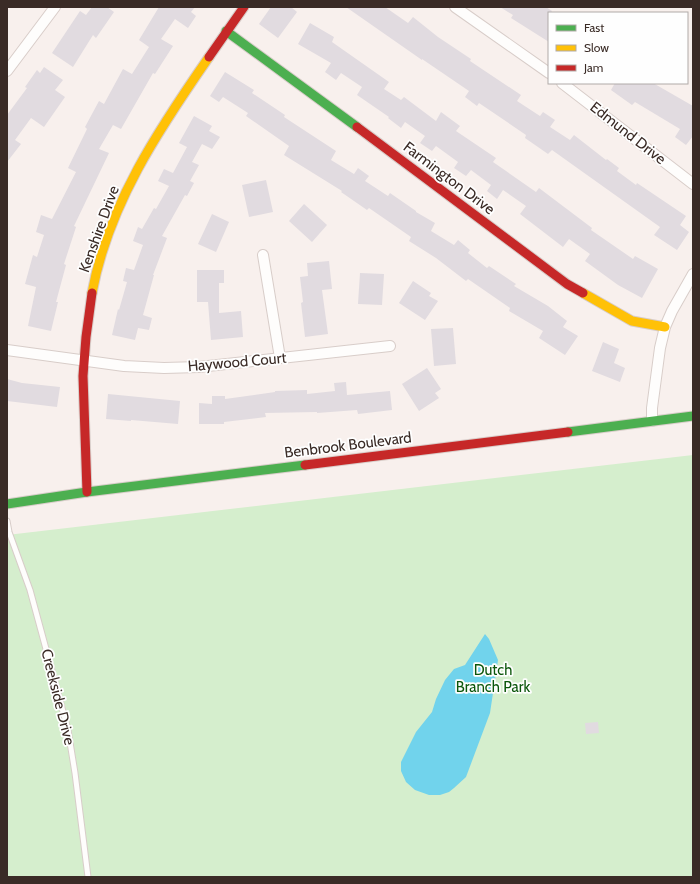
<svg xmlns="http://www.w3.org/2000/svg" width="700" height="884" viewBox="0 0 700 884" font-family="Cabin,sans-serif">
  <rect width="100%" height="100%" fill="#f8f0ed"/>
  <path fill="#d5eecd" d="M693,455V877H7V535Z"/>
  <path fill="#71d3ec" d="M485,634L489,639L498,660L490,713L466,777L454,788L449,792L440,795H429L415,790L406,782L401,771V762L416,732L432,712L436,699L445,680L454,669L465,665Z"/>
  <g fill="#e1dbe0">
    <path d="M92,7H107L114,12L96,38L93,35L73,67L52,53L80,11L86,15Z"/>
    <path d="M159,7H195L191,12L196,16L188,28L175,19L161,39L173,46L155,74L153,73L121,129L113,125L99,149L109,153L74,226L76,227L64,264L66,265L56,302H58L51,331L28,326L36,287L25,284L33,255L37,257L44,235L36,232L41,215L52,219L76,172L68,168L87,129L85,127L99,101L104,104L123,69L132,74L149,47L139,40Z"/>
    <path d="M271,7H291L297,12L278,38L259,24Z"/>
    <path d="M346,7H385L408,23L413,17L438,37L471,59L470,61L521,95L517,101L540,116L543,112L555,120L550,127L570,140L574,135L606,160L607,159L619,168L617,171L636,185L637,183L686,216L680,225L689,232L677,250L654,235L660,227L552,150L548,154L525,138L526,135L479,103L477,106L465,97L469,91L422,59V60Z"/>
    <path d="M500,7H546L552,11L551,13H549V42L511,18L513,15Z"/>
    <path d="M310,23L334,37L332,42L389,82L384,89L401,100L404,97L436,121L441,112L460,126L456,131L496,158L493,162L536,192L539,188L592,228L591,230L633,259L635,256L658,269L642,298L618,285L585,261L590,254L569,239L563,247L520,214L526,206L503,190L497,199L487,191L491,185L471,170L466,176L454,168L458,162L436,146L432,151L420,143L425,136L405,122L401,128L388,118L389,117L357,95L362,87L341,73L336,80L325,72L331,63L298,44Z"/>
    <path d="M44,67L63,80L55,90L65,97L44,127L31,118L15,140L21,144L7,162V115L27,88L25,87L37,70L40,73Z"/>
    <path d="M225,72L254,90L252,93L285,115L284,117L336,151L331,160L354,174L358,168L369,176L365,181L388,196L390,193L416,211V212L435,223L431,231L454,245L458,240L470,250L468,253L487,268L489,266L516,284L514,286L548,306L567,321L563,327L578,336L565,355L539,338L543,331L509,311L510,308L468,279L466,281L436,258L409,241L411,237L369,208L367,210L341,192L342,191L284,155L289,146L246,116L248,113L223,97L219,102L210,96Z"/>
    <path d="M615,83H653L693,106V136L686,145L675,137L680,129L635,102L632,105L611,90Z"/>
    <path d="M194,116L212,126L209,131L220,137L212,149L202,144L192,162L199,165L190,181L194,183L187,196L185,195L162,236L167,238L153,275H154L143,315L152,318L149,330L138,328L135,340L112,335L118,309L119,310L127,282L123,281L126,268L134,270L143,245L133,241L138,227L142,229L154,208L156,209L169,186L158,181L164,169L173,173L187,147L179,143Z"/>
    <path d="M266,180L273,212L249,217L242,185Z"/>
    <path d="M304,204L327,225L312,242L289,221Z"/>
    <path d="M212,214L229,222L216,252L198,244Z"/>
    <path d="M329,261L332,289L322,290L328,334L305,337L301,303L303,302L300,277L308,276L307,263Z"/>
    <path d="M197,270H224V283H219V313L241,311L243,337L211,340L208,302H197Z"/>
    <path d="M360,273L384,274L382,305L358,304Z"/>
    <path d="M413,281L431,293L429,296L438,301L425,320L399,303Z"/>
    <path d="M453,328L456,364L434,366L431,329Z"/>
    <path d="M603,342L619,349L614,363L625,368L620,382L592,371Z"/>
    <path d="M427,368L441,389L435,393L439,398L419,411L402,384Z"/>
    <path d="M7,379L22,383L60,387L57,407L7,401Z"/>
    <path d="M346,382L347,395L390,391L392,410L358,414L357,410L317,413V412L265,413L266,417L224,422V424H199V403L212,404V396H225V399L275,392V391L307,390V394L335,391L334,383Z"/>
    <path d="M108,394L180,401L178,424L131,420V421L106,419Z"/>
    <path d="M598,722L599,733L586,734L585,723Z"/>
  </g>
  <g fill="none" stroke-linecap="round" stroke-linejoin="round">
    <g stroke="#d8cdc9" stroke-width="7">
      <path id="lane" d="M7,521L9,532L30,590L68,730L75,773L88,877"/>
    </g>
    <g stroke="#d8cdc9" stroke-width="12">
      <g id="street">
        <path d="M455,7L549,73"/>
        <path d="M7,71L55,7"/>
        <path d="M562,83L693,184"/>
        <path d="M263,255L280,358"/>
        <path d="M7,350L124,366L164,368L199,367L390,346"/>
        <path d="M652,421V408L660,348L665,327L672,311L693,274"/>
      </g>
    </g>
    <g stroke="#d8cdc9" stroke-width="11">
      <g id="fast">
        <path d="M226,31L357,127"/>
        <path d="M568,432L693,416"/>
        <path d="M7,504L87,492L305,465"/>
      </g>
    </g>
    <g stroke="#d8cdc9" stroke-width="11">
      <g id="slow">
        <path d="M92,293C108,205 159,129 209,57"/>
        <path d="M583,293L632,321L665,327"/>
      </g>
    </g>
    <g stroke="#d8cdc9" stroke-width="11">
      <g id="jam">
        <path d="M209,57L244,7"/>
        <path d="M357,127L567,284L583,293"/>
        <path d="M305,465L568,432"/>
        <path d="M87,492L83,376L86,337L92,293"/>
      </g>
    </g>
    <use href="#lane" stroke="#fefdfc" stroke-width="5"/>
    <use href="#street" stroke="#fefdfc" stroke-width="10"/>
    <use href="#fast" stroke="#4caf50" stroke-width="9"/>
    <use href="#slow" stroke="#ffc107" stroke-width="9"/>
    <use href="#jam" stroke="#c62828" stroke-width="9"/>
  </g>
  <g text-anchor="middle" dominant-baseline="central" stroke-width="3.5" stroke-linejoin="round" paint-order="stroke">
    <g font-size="15" fill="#3a2b26" stroke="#fefefe">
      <text transform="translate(628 133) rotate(38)">Edmund Drive</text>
      <text transform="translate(449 178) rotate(37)">Farmington Drive</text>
      <text transform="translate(99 229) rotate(-70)">Kenshire Drive</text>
      <text transform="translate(237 362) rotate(-5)">Haywood Court</text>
      <text transform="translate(348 445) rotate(-7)">Benbrook Boulevard</text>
      <text transform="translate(58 697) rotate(76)">Creekside Drive</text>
    </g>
    <g font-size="15" fill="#0b560b" stroke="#fefefe">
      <text x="493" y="670">Dutch<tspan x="493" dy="17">Branch Park</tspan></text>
    </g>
  </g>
  <rect width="700" height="884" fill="none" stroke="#3a2b26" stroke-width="16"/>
  <rect x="548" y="12" width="140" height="72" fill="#fefefe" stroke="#b0aaa8"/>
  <rect x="556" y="25" width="20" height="6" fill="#4caf50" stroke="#b0aaa8"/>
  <text x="584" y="32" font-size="12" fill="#3a2b26">Fast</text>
  <rect x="556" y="45" width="20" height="6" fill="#ffc107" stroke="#b0aaa8"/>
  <text x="584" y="52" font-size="12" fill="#3a2b26">Slow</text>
  <rect x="556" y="65" width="20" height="6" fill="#c62828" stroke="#b0aaa8"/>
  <text x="584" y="72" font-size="12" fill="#3a2b26">Jam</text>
</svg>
